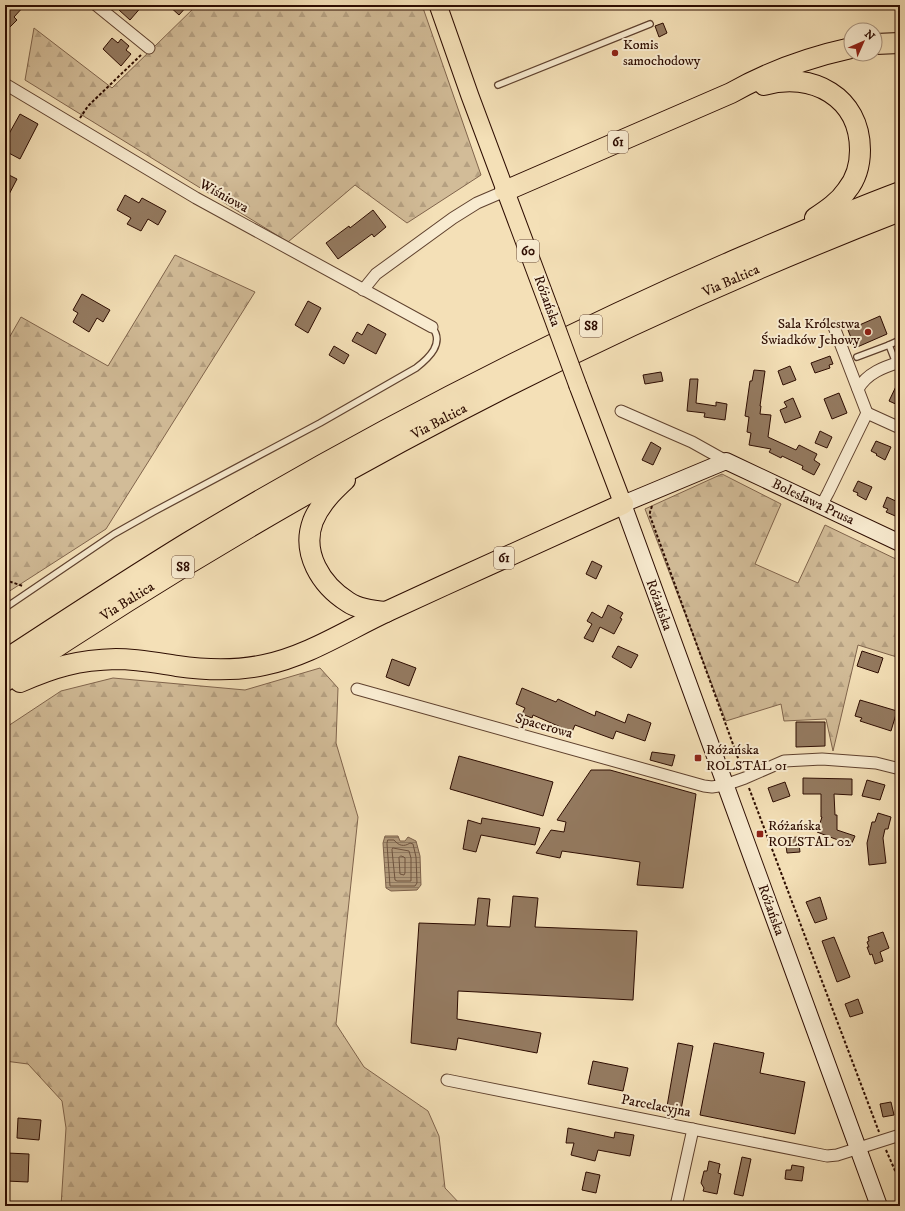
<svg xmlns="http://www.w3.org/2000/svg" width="905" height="1211" viewBox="0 0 905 1211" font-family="'IM FELL DW Pica',serif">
  <defs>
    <pattern id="forest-firs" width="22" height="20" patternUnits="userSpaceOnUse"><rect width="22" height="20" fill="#d2bc98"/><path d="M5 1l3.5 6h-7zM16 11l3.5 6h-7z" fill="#b5a081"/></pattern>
    <pattern id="water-rules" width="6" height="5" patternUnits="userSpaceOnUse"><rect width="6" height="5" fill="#b09879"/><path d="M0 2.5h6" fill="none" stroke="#907a61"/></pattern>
  </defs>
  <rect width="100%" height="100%" fill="#f4e0b7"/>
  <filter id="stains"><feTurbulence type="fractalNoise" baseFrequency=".005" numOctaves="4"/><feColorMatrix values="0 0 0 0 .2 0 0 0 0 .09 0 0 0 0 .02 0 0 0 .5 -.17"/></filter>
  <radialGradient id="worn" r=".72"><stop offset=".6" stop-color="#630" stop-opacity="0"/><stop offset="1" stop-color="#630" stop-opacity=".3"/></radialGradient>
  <g fill="url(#forest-firs)" stroke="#80644c">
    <path d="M197,5H422L481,175L407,223L355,185L288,242L25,80L34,28L112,88Z"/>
    <path d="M175,255L255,292L106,529L5,594V345L21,317L108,366Z"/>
    <path d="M722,474L781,504L755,564L798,583L825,525L900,561V658L858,645L833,751L826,719L784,721L781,704L726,721L645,509Z"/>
    <path d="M320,668L338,688L336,743L358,817L336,1024L364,1067L428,1111L439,1136L445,1188L462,1206H61L66,1128L62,1101L28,1064L5,1061V728L61,691L113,678L245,690Z"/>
  </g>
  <path fill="url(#water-rules)" stroke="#7c6049" d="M385,836H398L400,841H405L408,837L416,841L420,856L421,885L417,890L391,891L386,888L383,843Z"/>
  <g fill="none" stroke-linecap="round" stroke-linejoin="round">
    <g stroke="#6e523d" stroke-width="1">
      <path d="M388,840H394C399,846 404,847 410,843L413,844L416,857L417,883L415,886H390L387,844Z"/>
      <path d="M393,848L409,851L411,858V881H397L395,880L392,850Z"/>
      <path d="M401,856L404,857L405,858V873L404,875L400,874L399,858Z"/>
    </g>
  </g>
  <g fill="#947a60" stroke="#2d0c01">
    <path d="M5,5H25L14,17L17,20L5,32Z"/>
    <path d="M124,5H143L130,20L119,10Z"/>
    <path d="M168,5H188L179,15Z"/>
    <path d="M663,23L667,33L659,37L655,26Z"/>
    <path d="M112,38L118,43L121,39L129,46L126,50L131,54L121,66L103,49Z"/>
    <path d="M20,114L38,124L20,159L5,151V141Z"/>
    <path d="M5,173L17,179L5,202Z"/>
    <path d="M125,195L139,203L142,198L166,211L158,225L148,219L141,231L127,224L131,218L117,210Z"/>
    <path d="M373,210L386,227L374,237L372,234L338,259L326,243L349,226L350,228Z"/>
    <path d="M82,294L110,310L103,322L97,318L89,332L73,322L78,313L73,310Z"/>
    <path d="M308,301L321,308L308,333L295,325Z"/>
    <path d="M880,316L887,334L855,348L848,330Z"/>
    <path d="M368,324L386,334L376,354L352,341L357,332L362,335Z"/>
    <path d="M334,346L349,355L344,364L329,355Z"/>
    <path d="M830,356L833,364L829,365L830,368L815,373L811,363Z"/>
    <path d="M790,366L796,380L783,385L778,371Z"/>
    <path d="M754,370L765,371L760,406H761L760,414L771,415L768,437L796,450L799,445L817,454L814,460L820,464L814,475L802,469L803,466L782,456L781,458L769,452L771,449L749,445L751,433L747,432L749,417L745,416L750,381H752Z"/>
    <path d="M661,372L663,381L645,384L643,375Z"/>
    <path d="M900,378V406L889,401Z"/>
    <path d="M690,379H698L696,403L716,406V402L727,404L725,420L704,417L705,413L687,411Z"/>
    <path d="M839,393L847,413L832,419L824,399Z"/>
    <path d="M793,398L801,417L785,423L780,410L787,407L784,402Z"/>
    <path d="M820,431L832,437L827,448L815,443Z"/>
    <path d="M876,441L891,447L885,460L876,455L877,454L871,451Z"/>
    <path d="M651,442L661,448L653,465L642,460Z"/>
    <path d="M858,481L872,487L866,500L857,495L858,493L853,491Z"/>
    <path d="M887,497L900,503V518L886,512L888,509L883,507Z"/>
    <path d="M592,561L602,566L596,579L586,574Z"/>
    <path d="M608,605L623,613L620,618L622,619L614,634L600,627L593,642L584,638L592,624L587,621L592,612L602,618Z"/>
    <path d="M618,646L638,655L631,668L612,657Z"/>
    <path d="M862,651L883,658L878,673L857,666Z"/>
    <path d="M392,659L416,668L409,686L386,677Z"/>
    <path d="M522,688L556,702L558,699L595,716L596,711L625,723L628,714L651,723L645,741L616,731L613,739L575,725L572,732L533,715L532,718L522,714L525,708L516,704Z"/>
    <path d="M860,700L897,711L891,731L860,721L862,718L855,716Z"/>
    <path d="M796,722H825V746L796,747Z"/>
    <path d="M652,752L675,755L672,766L650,760Z"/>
    <path d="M459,756L553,782L543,816L450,789Z"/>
    <path d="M591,770H610L696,794L683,888L637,885L640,862L562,851L560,858L536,853L551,830L564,832L566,822L557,820Z"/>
    <path d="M803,778L852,779V795L834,794L835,815H837V830L855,836L851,845L817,832L822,817H821V794H803Z"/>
    <path d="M867,780L885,785L880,800L862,796Z"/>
    <path d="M785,782L790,796L773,802L768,788Z"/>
    <path d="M878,813L891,817L888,829H885L883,838L886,863L869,865L867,843L872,822H875Z"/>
    <path d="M482,818L540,828L535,845L481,835L476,852L463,849L468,820L481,824Z"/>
    <path d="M798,837L800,852L787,853L785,838Z"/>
    <path d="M513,896L538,898L535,927L637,931L633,1000L458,991L457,1019L541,1033L537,1053L458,1038L456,1050L411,1043L419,923L475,925L478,898L490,899L487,926L510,927Z"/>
    <path d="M820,897L827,919L815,923L806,902Z"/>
    <path d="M883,932L889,948L880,952L883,961L875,964L872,954L870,955L867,947H869L867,942L869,941L868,937Z"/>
    <path d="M834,937L850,977L837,982L822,941Z"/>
    <path d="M858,999L863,1013L850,1017L845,1004Z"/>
    <path d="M678,1043L693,1046L680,1115L666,1112Z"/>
    <path d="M714,1043L764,1053L760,1073L805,1082L795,1134L700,1115Z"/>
    <path d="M593,1061L628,1068L623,1091L588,1084Z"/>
    <path d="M891,1102L894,1115L883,1117L880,1104Z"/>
    <path d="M18,1118L41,1120L39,1140L17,1138Z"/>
    <path d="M568,1128L614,1138L615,1132L634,1135L630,1156L598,1150L595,1161L571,1155L574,1143H566Z"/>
    <path d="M7,1153L29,1154L28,1182L6,1181Z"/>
    <path d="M742,1157L751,1159L743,1196L734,1194Z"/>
    <path d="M709,1161L720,1164L718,1173L721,1174L717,1194L703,1191L704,1188L701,1183L704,1171H707Z"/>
    <path d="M792,1165L804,1167L802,1181L785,1179L786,1170H791Z"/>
    <path d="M586,1172L600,1175L596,1193L582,1190Z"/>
  </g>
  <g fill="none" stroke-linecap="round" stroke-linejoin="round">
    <g stroke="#5f412e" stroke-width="8">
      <g id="lane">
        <path d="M498,85L650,24"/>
        <path d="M857,357L889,345"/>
        <path d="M896,363L889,345L900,340"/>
        <path d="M5,608L114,534L153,512L320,423L416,368C429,358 445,343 432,327"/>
      </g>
    </g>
    <g stroke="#5f412e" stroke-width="13">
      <g id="street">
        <path d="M96,5L149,48"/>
        <path d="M5,84L196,198L432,327"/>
        <path d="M363,290L376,274L453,218L477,203L505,191"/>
        <path d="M858,389C867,373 884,367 900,362"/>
        <path d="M621,411L692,442L726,461"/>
        <path d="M867,413L900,428"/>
        <path d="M821,506L828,493L867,413L834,327"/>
        <path d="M357,689L704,786L712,787L725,785L745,778L784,761L822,759L876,763L900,769"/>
        <path d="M447,1080L827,1156L837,1155L900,1135"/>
        <path d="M676,1206L693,1129"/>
      </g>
    </g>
    <g stroke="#2d0c01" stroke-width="18">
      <g id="secondary">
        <path id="s1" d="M879,1206L623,504L726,461L900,543"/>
      </g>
    </g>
    <g stroke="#2d0c01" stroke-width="19">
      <g id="primary">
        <path d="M438,5L470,96L550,310"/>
        <path d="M578,386L623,504"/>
      </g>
    </g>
    <g stroke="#2d0c01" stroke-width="22">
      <g id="highway">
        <path d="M875,44L900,43"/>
        <path d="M764,85C812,71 860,97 860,150C860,164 856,179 847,190C839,202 827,210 815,218"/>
        <path d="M505,191L731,93C768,72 810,57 851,48"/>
        <path d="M345,480C332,492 320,504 313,521C301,553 321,585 348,602C358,609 373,611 386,612"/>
        <path d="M5,660C66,620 127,580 189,542C362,438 542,345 726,264C784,239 841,214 900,192"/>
        <path id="s2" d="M5,681C285,493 586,333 900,211"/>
        <path d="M20,682C54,667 78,660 116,659C137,659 157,663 177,666C205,670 236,671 264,665C308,656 347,630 388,611C466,575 544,540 623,504"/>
      </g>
    </g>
    <g stroke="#2d0c01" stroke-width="2" stroke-dasharray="3 2" stroke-linecap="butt">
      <path d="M80,118L88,106L141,55"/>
      <path d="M652,506L650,512V516L742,769"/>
      <path d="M5,580L23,586"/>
      <path d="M749,788L879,1132"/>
      <path d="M886,1150L900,1182"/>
    </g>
    <use href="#lane" stroke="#f8ebd0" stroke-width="5.5"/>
    <use href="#street" stroke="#f8ebd0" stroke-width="11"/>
    <use href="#secondary" stroke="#f8ebd0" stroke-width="16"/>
    <use href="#primary" stroke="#f4e0b7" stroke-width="17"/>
    <use href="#highway" stroke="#f4e0b7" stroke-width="20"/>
    <g stroke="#2d0c01" stroke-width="19" stroke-linecap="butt">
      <path id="primary-bridge" d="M550,310L578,386"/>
    </g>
    <use href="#primary-bridge" stroke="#f4e0b7" stroke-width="17"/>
  </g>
  <g fill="#8f2418" stroke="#f8ebd0" stroke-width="1.5">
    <circle cx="615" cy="53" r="4"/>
    <circle cx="868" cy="332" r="4"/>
    <rect x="694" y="754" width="8" height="8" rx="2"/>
    <rect x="756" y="830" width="8" height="8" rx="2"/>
  </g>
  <g text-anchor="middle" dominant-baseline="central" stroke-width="4" stroke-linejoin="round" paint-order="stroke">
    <g fill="#f8ebd0" stroke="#6a4f3f" stroke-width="1">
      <rect x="608" y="131" width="20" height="22" rx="3"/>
      <rect x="517" y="240" width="22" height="22" rx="3"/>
      <rect x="580" y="315" width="22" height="22" rx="3"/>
      <rect x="494" y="547" width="20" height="22" rx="3"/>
      <rect x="172" y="556" width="22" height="22" rx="3"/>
    </g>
    <g font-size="13" font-weight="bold" fill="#2d0c01">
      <text x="618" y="142">61</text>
      <text x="528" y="251">60</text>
      <text x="591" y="326">S8</text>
      <text x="504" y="558">61</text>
      <text x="183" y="567">S8</text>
    </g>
    <g font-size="14" fill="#2d0c01" stroke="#f8ebd0" text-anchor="start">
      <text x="623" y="45">Komis<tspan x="623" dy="16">samochodowy</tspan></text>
      <text x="860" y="324" text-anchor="end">Sala Królestwa<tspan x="860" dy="16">Świadków Jehowy</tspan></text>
      <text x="706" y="750">Różańska<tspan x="706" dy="16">ROLSTAL 01</tspan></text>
      <text x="768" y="826">Różańska<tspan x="768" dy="16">ROLSTAL 02</tspan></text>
    </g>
    <g font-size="14" fill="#2d0c01" stroke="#f8ebd0">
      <text transform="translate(224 196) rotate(29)">Wiśniowa</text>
      <text stroke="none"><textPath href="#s2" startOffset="830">Via Baltica</textPath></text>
      <text transform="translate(547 301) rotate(70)">Różańska</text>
      <text stroke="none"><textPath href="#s2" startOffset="506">Via Baltica</textPath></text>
      <text stroke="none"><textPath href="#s1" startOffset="955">Bolesława Prusa</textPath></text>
      <text stroke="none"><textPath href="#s2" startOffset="146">Via Baltica</textPath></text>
      <text transform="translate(659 605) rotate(70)">Różańska</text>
      <text transform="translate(544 726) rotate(16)">Spacerowa</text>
      <text transform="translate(771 910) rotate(70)">Różańska</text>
      <text transform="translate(656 1106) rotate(11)">Parcelacyjna</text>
    </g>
  </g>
  <rect width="905" height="1211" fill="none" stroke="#f4e0b7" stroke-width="20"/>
  <rect x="6" y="6" width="893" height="1199" fill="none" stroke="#2d0c01" stroke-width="2"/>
  <rect x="10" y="10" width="885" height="1191" fill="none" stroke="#2d0c01"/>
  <g transform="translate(863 42) rotate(45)"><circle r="19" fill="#f8ebd0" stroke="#a7927d"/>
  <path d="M0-3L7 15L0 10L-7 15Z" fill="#8f2418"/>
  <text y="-6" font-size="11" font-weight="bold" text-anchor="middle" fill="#2d0c01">N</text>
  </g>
  <rect width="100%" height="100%" filter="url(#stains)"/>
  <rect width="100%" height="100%" fill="url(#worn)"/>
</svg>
